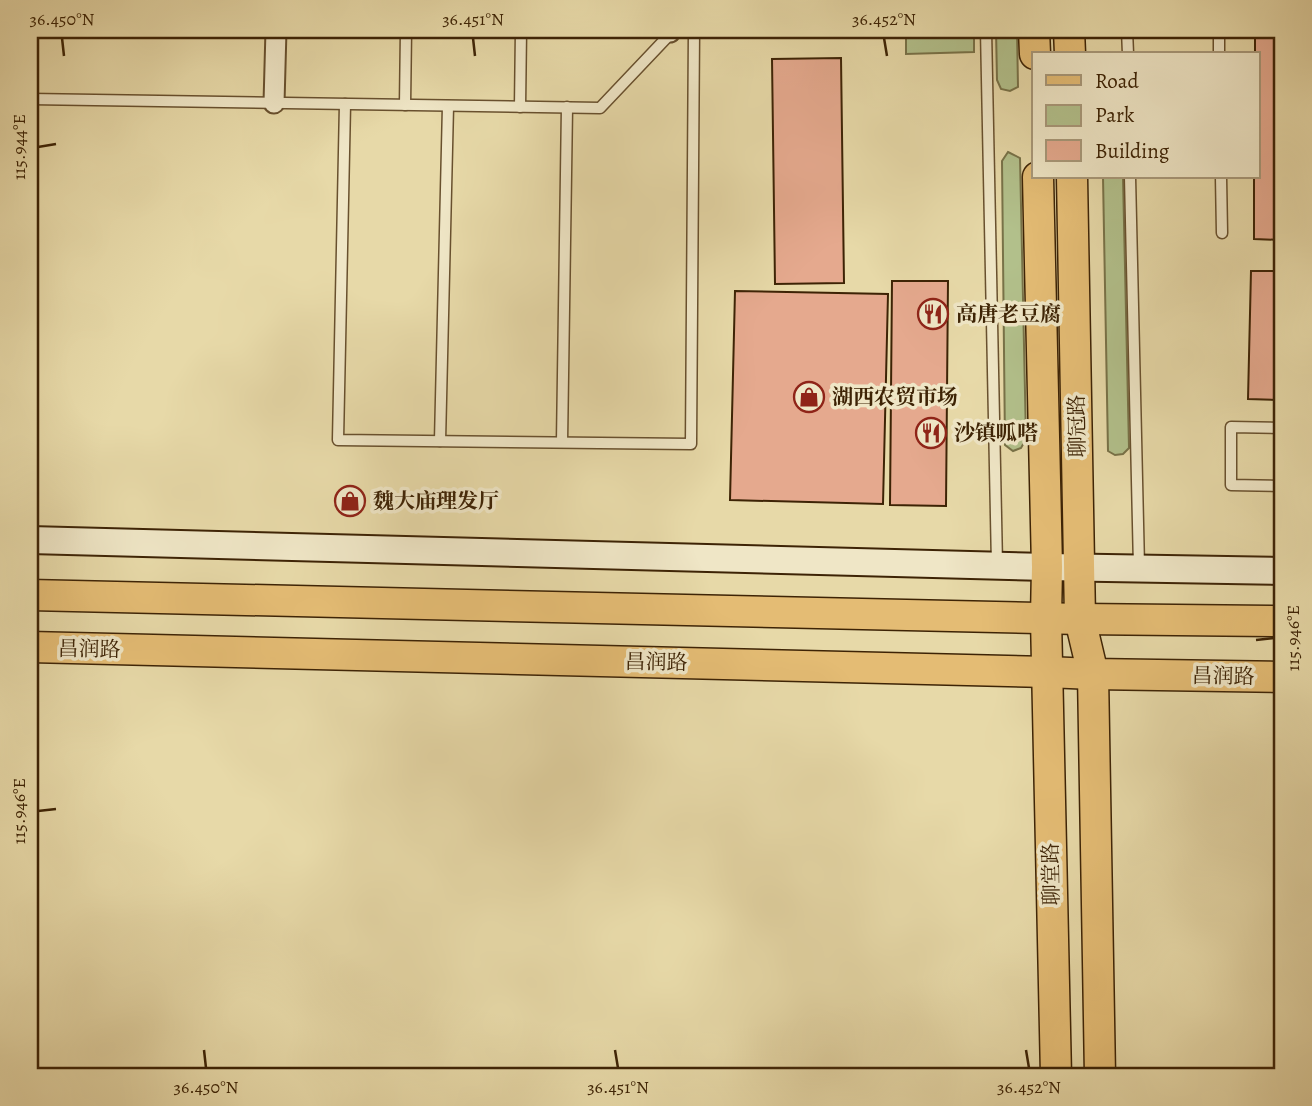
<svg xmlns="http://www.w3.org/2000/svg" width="1312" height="1106" viewBox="0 0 1312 1106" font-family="Alegreya,'Noto Serif SC',serif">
  <rect width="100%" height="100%" fill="#e7d9a8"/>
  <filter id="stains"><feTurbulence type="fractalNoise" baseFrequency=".00286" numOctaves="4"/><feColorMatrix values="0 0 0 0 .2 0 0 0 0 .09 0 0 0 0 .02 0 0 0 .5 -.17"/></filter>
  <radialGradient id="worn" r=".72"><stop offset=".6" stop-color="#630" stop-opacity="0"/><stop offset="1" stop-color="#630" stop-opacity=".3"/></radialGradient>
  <g fill="#b2c08b" stroke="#787248" stroke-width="2">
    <path d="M906,30H974V52L906,54Z"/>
    <path d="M996,30H1017L1018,87L1010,91L1001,89L997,80Z"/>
    <path d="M1008,152L1020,158L1026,439L1021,448L1013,451L1005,445L1002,161Z"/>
    <path d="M1103,177H1123L1129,448L1123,454L1115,455L1108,451Z"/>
  </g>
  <g fill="#e5a98e" stroke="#3d2305" stroke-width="2">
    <path d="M1255,30H1282V240L1254,239V177H1258V54H1255Z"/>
    <path d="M1255,30H1282V37L1255,35Z"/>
    <path d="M841,58L844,283L775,284L772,59Z"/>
    <path d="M1251,271H1282V400L1248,399Z"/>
    <path d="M892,281H948L946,506L890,505Z"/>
    <path d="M735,291L888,294L883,504L730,500Z"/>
  </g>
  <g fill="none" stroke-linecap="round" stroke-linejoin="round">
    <g stroke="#68502e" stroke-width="13">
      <g id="lane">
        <path d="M986,30L997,565"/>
        <path d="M1127,30L1128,54"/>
        <path d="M1219,33V54"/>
        <path d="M30,99L600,108L673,31"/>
        <path d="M345,104L338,440L691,444L694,30"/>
        <path d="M405,105L406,30"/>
        <path d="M520,107L521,30"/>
        <path d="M1130,177L1139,567"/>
        <path d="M1221,177L1222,233"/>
        <path d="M1282,428L1231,427V485L1282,486"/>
        <path d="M440,441L448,106"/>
        <path d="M562,442L567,107"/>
      </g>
    </g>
    <g stroke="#68502e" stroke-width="23">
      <g id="street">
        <path d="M670,32V30"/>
        <path d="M274,103L276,30"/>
      </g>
    </g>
    <g stroke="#3d2305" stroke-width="30">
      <path id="secondary" d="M30,540L1047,567L1282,571"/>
    </g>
    <g stroke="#3d2305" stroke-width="33">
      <g id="primary">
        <path d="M1034,30L1035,54"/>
        <path d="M1069,30L1070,54"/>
        <path d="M1038,177L1047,567L1046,618L1056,1076"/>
        <path d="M1072,177L1080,619L1093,674L1100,1076"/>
        <path d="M30,595L1080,619L1282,621"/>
        <path d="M30,647L1047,672L1093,674L1282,677"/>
      </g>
    </g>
    <use href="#lane" stroke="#efe6c6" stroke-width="10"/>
    <use href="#street" stroke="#efe6c6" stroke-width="19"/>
    <use href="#secondary" stroke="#efe6c6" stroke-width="26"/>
    <use href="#primary" stroke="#e4bc74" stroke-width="30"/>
  </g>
  <path fill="none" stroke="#3d2305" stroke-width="2.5" d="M62,38L64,56M473,38L475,56M884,38L887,56M38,147L56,144M1256,640L1274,638M38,811L56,809M204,1050L206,1068M615,1050L618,1068M1026,1050L1029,1068"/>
  <defs>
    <g id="restaurant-ring" transform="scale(1.575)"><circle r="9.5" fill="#efe6c6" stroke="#8f2418" stroke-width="1.5"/><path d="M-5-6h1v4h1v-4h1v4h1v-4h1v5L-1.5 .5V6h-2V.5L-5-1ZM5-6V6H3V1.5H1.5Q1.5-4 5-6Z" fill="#8f2418"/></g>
    <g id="shop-ring" transform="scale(1.575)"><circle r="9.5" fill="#efe6c6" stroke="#8f2418" stroke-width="1.5"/><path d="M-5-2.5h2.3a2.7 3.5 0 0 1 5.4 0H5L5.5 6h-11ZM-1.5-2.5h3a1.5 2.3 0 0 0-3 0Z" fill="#8f2418"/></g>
  </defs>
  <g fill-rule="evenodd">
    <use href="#restaurant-ring" x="933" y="314"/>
    <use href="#shop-ring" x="809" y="397"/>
    <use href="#restaurant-ring" x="931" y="433"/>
    <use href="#shop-ring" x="350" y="501"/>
  </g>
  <g text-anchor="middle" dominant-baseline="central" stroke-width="7" stroke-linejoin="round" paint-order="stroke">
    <g font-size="21" font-weight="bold" fill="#3d2305" stroke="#efe6c6" text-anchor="start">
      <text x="956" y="314">高唐老豆腐</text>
      <text x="832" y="397">湖西农贸市场</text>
      <text x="954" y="433">沙镇呱嗒</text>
      <text x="373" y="501">魏大庙理发厅</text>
    </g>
    <g font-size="21" fill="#3d2305" stroke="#efe6c6">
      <text transform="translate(1077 426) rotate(-91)">聊冠路</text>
      <text transform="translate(89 649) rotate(1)">昌润路</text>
      <text transform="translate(656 662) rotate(1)">昌润路</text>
      <text transform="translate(1223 676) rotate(1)">昌润路</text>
      <text transform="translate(1051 874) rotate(-91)">聊堂路</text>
    </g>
  </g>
  <rect width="1312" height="1106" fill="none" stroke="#e7d9a8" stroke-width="77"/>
  <rect x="1032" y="52" width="228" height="126" fill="#efe6c6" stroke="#a89879" stroke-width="2"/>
  <rect x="1046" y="75" width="35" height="10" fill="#e4bc74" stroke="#a89879" stroke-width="2"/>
  <text x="1095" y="88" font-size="21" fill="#3d2305">Road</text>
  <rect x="1046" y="105" width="35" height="21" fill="#b2c08b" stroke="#a89879" stroke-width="2"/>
  <text x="1095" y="122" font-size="21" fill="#3d2305">Park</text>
  <rect x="1046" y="140" width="35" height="21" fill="#e5a98e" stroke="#a89879" stroke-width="2"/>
  <text x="1095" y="158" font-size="21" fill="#3d2305">Building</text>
  <rect x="38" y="38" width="1236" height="1030" fill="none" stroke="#3d2305" stroke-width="2.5"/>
  <g font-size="18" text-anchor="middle" fill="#3d2305">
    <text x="62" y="25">36.450°N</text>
    <text x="473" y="25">36.451°N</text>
    <text x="884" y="25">36.452°N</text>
    <text transform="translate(19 147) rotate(-90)" y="6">115.944°E</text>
    <text transform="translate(1293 638) rotate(-90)" y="6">115.946°E</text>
    <text transform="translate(19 811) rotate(-90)" y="6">115.946°E</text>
    <text x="206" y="1093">36.450°N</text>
    <text x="618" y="1093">36.451°N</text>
    <text x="1029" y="1093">36.452°N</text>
  </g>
  <rect width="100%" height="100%" filter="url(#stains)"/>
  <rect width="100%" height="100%" fill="url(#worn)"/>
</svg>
